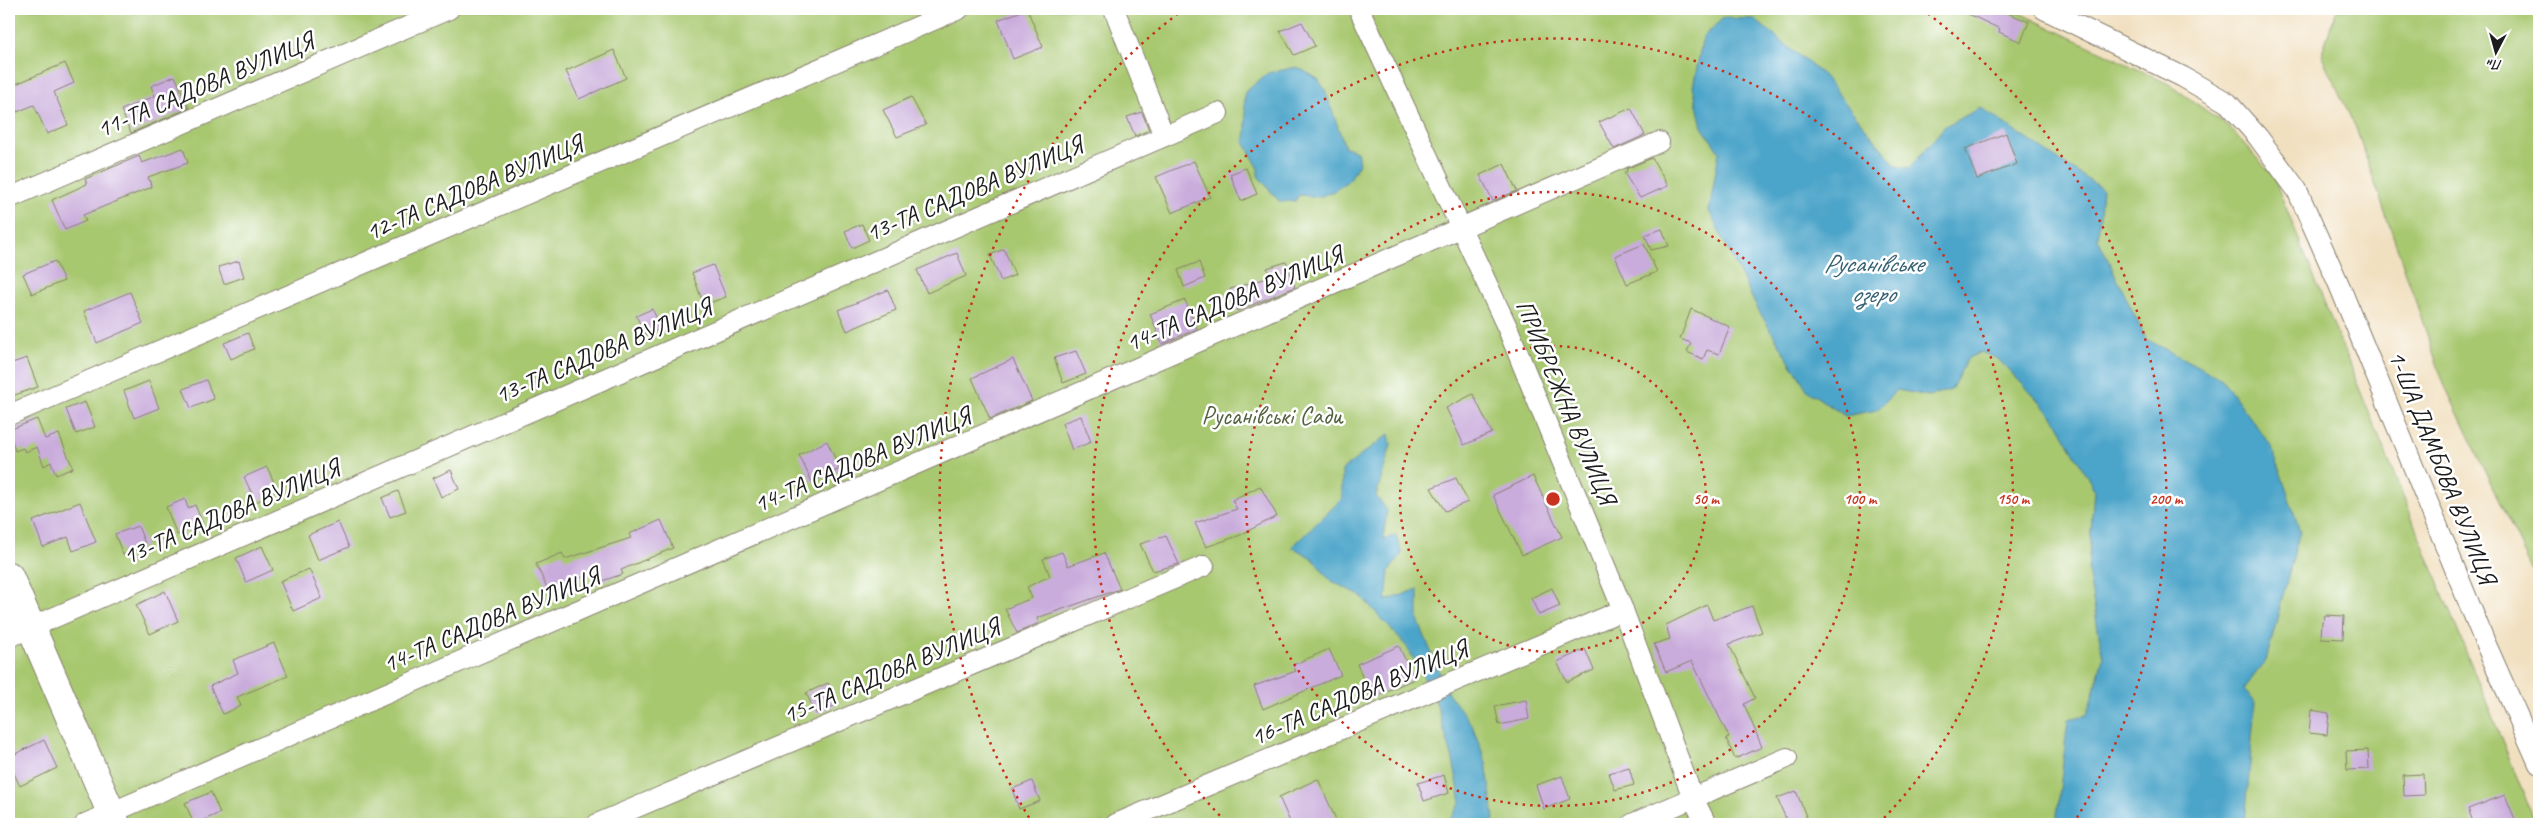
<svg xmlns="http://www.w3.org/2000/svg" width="2548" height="833" viewBox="0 0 2548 833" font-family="Caveat,sans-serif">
  <rect width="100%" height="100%" fill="#fff"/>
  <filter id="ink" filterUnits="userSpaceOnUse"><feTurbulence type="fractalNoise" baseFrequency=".02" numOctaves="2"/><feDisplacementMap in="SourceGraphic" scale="10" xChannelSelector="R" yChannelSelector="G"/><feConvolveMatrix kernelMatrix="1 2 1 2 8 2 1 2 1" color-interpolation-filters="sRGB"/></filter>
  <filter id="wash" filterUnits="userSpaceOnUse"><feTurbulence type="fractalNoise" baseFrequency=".0096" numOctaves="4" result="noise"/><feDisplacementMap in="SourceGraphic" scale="20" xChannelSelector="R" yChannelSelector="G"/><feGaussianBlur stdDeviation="1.12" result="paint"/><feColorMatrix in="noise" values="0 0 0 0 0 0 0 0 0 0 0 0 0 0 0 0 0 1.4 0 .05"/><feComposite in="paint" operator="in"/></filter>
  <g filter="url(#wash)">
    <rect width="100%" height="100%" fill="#f1e0c0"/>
    <g fill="#a8c870" stroke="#627246">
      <path d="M9,9H2011L2169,84L2229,127L2273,176L2536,824H9Z"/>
      <path d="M2337,9H2539V585L2444,384L2356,128L2321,55Z"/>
    </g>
    <g fill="#4ca4c9" stroke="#346072">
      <path d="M1723,18L1754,19L1823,75L1896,166L1910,168L1945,126L1981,108L2102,189L2098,239L2146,339L2222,379L2272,447L2300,531L2266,661L2243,689L2255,702L2245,824H2056L2068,719L2087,715L2103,658L2088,571L2094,489L2054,417L1998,359L1981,352L1968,358L1951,390L1929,396L1897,390L1877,410L1845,416L1808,391L1757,308L1709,211L1719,152L1702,127L1693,87L1703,37Z"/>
      <path d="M1297,67L1318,79L1325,90L1345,147L1357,151L1359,163L1350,179L1336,190L1319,197L1299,195L1295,201L1280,202L1258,176V167L1244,142C1249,124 1243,109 1245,92L1268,73Z"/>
      <path d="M1389,434L1391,445L1376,496L1387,510L1383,540L1396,535L1402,554L1389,571L1386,601L1418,589V620L1448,693L1472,725L1486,762L1494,818L1492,824H1447L1461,802L1453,760L1434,696L1407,647L1362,597L1330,580L1312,558L1292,547L1342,499V470Z"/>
    </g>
    <g id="blocks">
      <g fill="#c9acdb">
        <path d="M1027,9L1043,47L1013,59L998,20Z"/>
        <path d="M1958,9H1998L2029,22L2021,42L1999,32L2000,29Z"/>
        <path d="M1302,22L1315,46L1294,55L1280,31Z"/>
        <path d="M614,50L626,78L579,99L566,71Z"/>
        <path d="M65,63L74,83L54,92L68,125L47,134L34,105L17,112L9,87Z"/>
        <path d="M175,76L189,108L131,133L121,110L155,96L151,86Z"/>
        <path d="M911,97L926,125L897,137L883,110Z"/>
        <path d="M1631,108L1645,135L1614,149L1599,122Z"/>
        <path d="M1142,112L1149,130L1135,136L1127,117Z"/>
        <path d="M2006,133L2017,164L1977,179L1965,149Z"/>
        <path d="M183,148L188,163L148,177L152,187L83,215L86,221L65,230L52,200L87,184L85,179L139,156L142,163Z"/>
        <path d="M1652,158L1668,186L1640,198L1624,173L1627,172L1626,169Z"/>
        <path d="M1194,161L1210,197L1172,213L1156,177Z"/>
        <path d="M1504,164L1517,191L1493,201L1480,175Z"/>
        <path d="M1246,168L1257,194L1241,201L1230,174Z"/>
        <path d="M862,224L869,240L852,248L845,231Z"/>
        <path d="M1662,229L1669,246L1651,250L1645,235Z"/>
        <path d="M1644,244L1657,272L1627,284L1615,256Z"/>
        <path d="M1004,249L1015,275L1001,281L990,255Z"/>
        <path d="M957,253L966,276L927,293L917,270Z"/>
        <path d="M55,261L64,281L32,294L23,274Z"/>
        <path d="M239,261L244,277L224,284L218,267Z"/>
        <path d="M1199,262L1205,278L1184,287L1178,270Z"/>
        <path d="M1286,262L1295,287L1237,311L1230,289L1271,277L1267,268Z"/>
        <path d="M713,265L726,297L704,305L692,273Z"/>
        <path d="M888,290L896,310L847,331L838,310Z"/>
        <path d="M130,292L143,323L97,343L84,311Z"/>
        <path d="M1185,300L1197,329L1162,344L1150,314Z"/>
        <path d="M652,309L662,328L646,335L636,316Z"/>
        <path d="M1691,309L1730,327L1719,354L1707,350L1703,359L1687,352L1691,343L1680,339Z"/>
        <path d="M248,333L254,349L231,359L224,343Z"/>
        <path d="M1076,351L1086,374L1063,383L1054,358Z"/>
        <path d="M27,358L38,387L9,397V364Z"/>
        <path d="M1013,359L1032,401L990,419L972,378Z"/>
        <path d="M206,380L214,399L191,408L183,389Z"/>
        <path d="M149,381L159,408L134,418L124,391Z"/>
        <path d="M1473,394L1492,433L1464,445L1446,408Z"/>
        <path d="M85,402L95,427L76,434L66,409Z"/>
        <path d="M1081,416L1091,442L1072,450L1062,423Z"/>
        <path d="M37,419L45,439L59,434L73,468L56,475L51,462L44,466L37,447L25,452L23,448L15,451L9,430Z"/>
        <path d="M827,441L840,469L812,482L799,455Z"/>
        <path d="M267,467L278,491L256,502L244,477Z"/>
        <path d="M451,470L459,489L441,497L433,478Z"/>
        <path d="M1533,476L1562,537L1522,555L1493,495Z"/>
        <path d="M1456,478L1468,502L1445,511L1431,488Z"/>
        <path d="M1260,486L1277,516L1238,536L1206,547L1195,523L1237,509L1232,500Z"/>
        <path d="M398,491L406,511L390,517L382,498Z"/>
        <path d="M185,499L188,508L195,505L203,524L177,535L166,507Z"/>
        <path d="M80,502L96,542L73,551L68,537L43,547L33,521Z"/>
        <path d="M661,520L673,548L621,570L623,574L599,582L596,571L549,592L536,564L562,553L565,559L631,538L629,534Z"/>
        <path d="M338,522L349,547L318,560L308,535Z"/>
        <path d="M138,526L146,546L123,555L115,534Z"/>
        <path d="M1166,536L1179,564L1153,571L1140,544Z"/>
        <path d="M262,546L273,570L246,582L236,558Z"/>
        <path d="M1062,552L1068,566L1104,553L1120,589L1037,618L1039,623L1017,633L1005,609L1032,598L1027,587L1050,576L1043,559Z"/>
        <path d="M309,569L322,598L293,611L280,581Z"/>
        <path d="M1552,588L1560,606L1539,615L1531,598Z"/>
        <path d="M165,591L178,621L150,634L136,605Z"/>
        <path d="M1707,605L1713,620L1752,606L1762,632L1729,644L1755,698L1744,704L1762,747L1735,759L1726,738L1729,737L1692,661L1666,672L1654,644L1670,639L1666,625Z"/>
        <path d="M2325,615L2344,616L2343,639L2321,638L2322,621L2324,620Z"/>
        <path d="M274,643L288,676L237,697L241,706L223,714L210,686L238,673L233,660Z"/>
        <path d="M1399,646L1414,679L1371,698L1357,664Z"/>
        <path d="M1329,649L1341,675L1263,709L1254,686L1296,671L1293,665Z"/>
        <path d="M1585,649L1594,670L1567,682L1557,662Z"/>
        <path d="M828,683L838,704L816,714L806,693Z"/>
        <path d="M1526,700L1529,719L1499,725L1495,706Z"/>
        <path d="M2311,710L2329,713L2327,735L2309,733Z"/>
        <path d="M44,740L57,768L20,786L9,763V757Z"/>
        <path d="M2368,750L2369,769L2347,770L2346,751Z"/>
        <path d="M1629,767L1634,785L1615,790L1609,773Z"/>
        <path d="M2423,774L2424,795L2404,796L2403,775Z"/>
        <path d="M1444,775L1449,793L1424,801L1418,783Z"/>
        <path d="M1562,776L1570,799L1544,809L1536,785Z"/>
        <path d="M1318,779L1338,824H1291L1279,797Z"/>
        <path d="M1032,781L1040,801L1019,809L1012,789Z"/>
        <path d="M1796,791L1808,821L1799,824H1788L1777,798Z"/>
        <path d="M211,792L220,813L194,824L185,803Z"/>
        <path d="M2505,795L2517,824H2474L2468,809Z"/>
      </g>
    </g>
  </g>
  <g filter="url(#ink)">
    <use href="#blocks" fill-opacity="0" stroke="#867e6e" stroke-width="1"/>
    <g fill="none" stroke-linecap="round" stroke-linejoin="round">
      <g stroke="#867e6e" stroke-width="22">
        <g id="street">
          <path d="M1114,9L1164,136"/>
          <path d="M1359,9L1508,329L1623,610L1693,798L1706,824"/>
          <path d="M2044,9L2183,77L2228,103L2258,137L2297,190L2340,287L2484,640L2539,764"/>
          <path d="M9,198L449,9"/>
          <path d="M9,415L959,9"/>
          <path d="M9,637L1218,113"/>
          <path d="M85,824L1659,142"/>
          <path d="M597,824L1204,566"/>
          <path d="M1116,824L1623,610"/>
          <path d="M1632,824L1787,758"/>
        </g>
      </g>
      <g stroke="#867e6e" stroke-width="30">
        <path id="secondary" d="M9,576L116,824"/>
      </g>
      <use href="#street" stroke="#fff" stroke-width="20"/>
      <use href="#secondary" stroke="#fff" stroke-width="28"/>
    </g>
  </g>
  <g fill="none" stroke="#c8321e" stroke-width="2.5" stroke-dasharray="2.5 5">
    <circle cx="1553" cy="499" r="153"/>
    <circle cx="1553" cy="499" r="307"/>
    <path d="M1225 821A460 460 0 1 1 1881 821"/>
    <path d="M1033 824A613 613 0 0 1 1184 9M1922 9A613 613 0 0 1 2073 824"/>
  </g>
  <g text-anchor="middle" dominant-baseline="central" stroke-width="5" stroke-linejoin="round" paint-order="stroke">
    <g font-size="25" fill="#1c1c1c" stroke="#fff">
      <text transform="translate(205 85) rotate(-23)">11-ТА САДОВА ВУЛИЦЯ</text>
      <text transform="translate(474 188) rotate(-23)">12-ТА САДОВА ВУЛИЦЯ</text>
      <text transform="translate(974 189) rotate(-23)">13-ТА САДОВА ВУЛИЦЯ</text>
      <text transform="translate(1234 299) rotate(-23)">14-ТА САДОВА ВУЛИЦЯ</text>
      <text transform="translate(603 351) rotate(-23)">13-ТА САДОВА ВУЛИЦЯ</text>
      <text transform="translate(1566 402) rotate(67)">ПРИБРЕЖНА ВУЛИЦЯ</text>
      <text transform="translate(862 460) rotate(-23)">14-ТА САДОВА ВУЛИЦЯ</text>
      <text transform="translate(2442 467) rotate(68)">1-ША ДАМБОВА ВУЛИЦЯ</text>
      <text transform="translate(231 512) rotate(-23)">13-ТА САДОВА ВУЛИЦЯ</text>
      <text transform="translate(491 620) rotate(-23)">14-ТА САДОВА ВУЛИЦЯ</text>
      <text transform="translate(891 671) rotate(-23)">15-ТА САДОВА ВУЛИЦЯ</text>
      <text transform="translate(1359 693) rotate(-23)">16-ТА САДОВА ВУЛИЦЯ</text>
    </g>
    <g font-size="25" fill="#54613e" stroke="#fff">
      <text x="1272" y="416">Русанівські Сади</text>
    </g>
    <g font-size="26" font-style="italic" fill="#346072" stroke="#fff">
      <text x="1873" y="263">Русанівське<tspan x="1873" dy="30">озеро</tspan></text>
    </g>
  </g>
  <circle cx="1553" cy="499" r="8" fill="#c8321e" stroke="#fff" stroke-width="2.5"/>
  <g font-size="15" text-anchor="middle" font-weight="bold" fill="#c8321e" stroke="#fff" stroke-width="5" stroke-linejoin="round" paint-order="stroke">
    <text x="1706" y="504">50 m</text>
    <text x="1860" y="504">100 m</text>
    <text x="2013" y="504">150 m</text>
    <text x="2166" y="504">200 m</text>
  </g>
  <rect width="2548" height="833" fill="none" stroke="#fff" stroke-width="30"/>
  <g transform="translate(2496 52) rotate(186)" stroke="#ffffff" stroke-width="4" paint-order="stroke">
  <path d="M0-4L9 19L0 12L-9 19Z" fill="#1c1c1c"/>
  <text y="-8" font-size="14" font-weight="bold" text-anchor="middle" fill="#1c1c1c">Пн</text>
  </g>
</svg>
